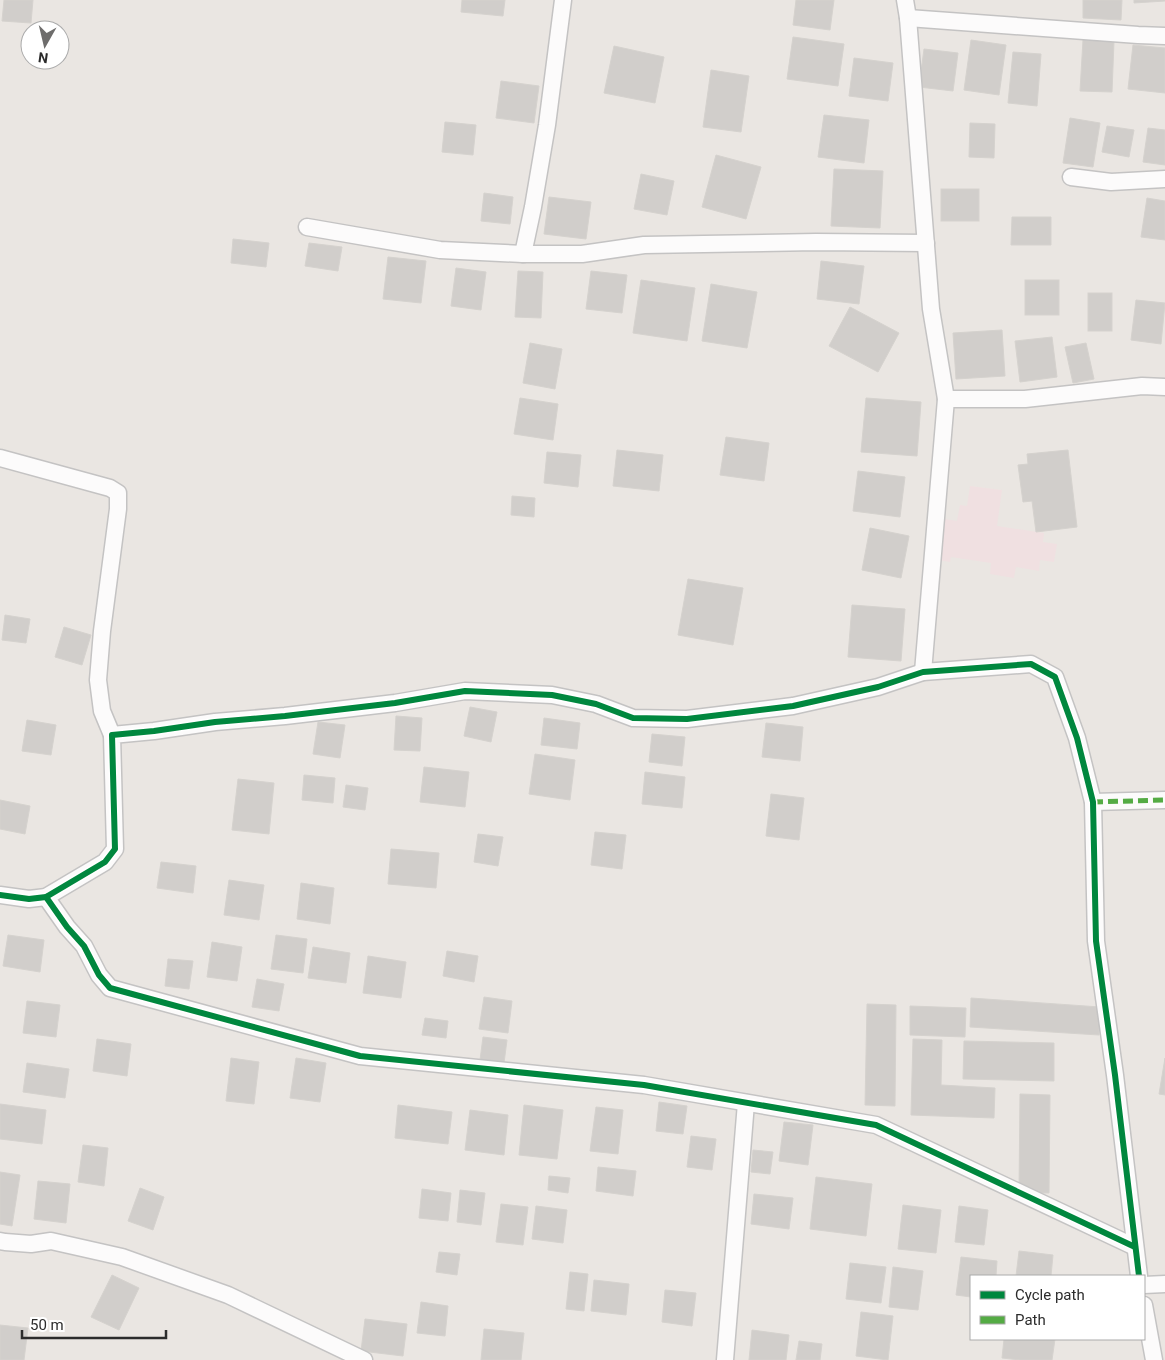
<svg xmlns="http://www.w3.org/2000/svg" width="1165" height="1360" viewBox="0 0 1165 1360" font-family="Roboto,sans-serif">
  <rect width="100%" height="100%" fill="#eae6e2"/>
  <path fill="#f0e0e1" d="M970,486L1002,490L997,526L1044,533L1043,542L1057,544L1054,562L1040,560L1039,571L1016,567L1014,578L990,574L991,563L951,557L950,562L938,560L944,519L957,521L960,505L967,506Z"/>
  <g fill="#d1cecb" stroke="#d5d2ce">
    <path d="M4,0H33L31,23L2,21Z"/>
    <path d="M462,0H505L503,16L461,12Z"/>
    <path d="M796,0H834L830,30L793,25Z"/>
    <path d="M1083,0H1122L1121,20L1083,18Z"/>
    <path d="M1134,0H1165V1L1134,3Z"/>
    <path d="M793,37L844,44L838,86L787,79Z"/>
    <path d="M971,40L1006,45L999,95L964,90Z"/>
    <path d="M1083,40L1114,41L1112,92L1080,91Z"/>
    <path d="M1133,45L1165,48V93L1128,89Z"/>
    <path d="M614,46L664,57L655,103L604,93Z"/>
    <path d="M924,49L958,53L953,91L919,87Z"/>
    <path d="M1013,52L1041,54L1037,106L1008,103Z"/>
    <path d="M854,58L893,63L888,101L849,96Z"/>
    <path d="M711,70L749,76L741,132L703,127Z"/>
    <path d="M501,81L539,86L534,123L496,118Z"/>
    <path d="M824,115L869,120L864,163L818,157Z"/>
    <path d="M1070,118L1100,123L1093,167L1063,163Z"/>
    <path d="M445,122L476,125L473,155L442,152Z"/>
    <path d="M970,123L995,124L994,158L969,157Z"/>
    <path d="M1107,126L1134,130L1129,157L1102,152Z"/>
    <path d="M1148,128L1165,130V165L1143,162Z"/>
    <path d="M716,155L761,167L746,219L702,207Z"/>
    <path d="M834,169L883,171L880,228L831,226Z"/>
    <path d="M641,174L674,181L667,215L634,209Z"/>
    <rect x="941" y="189" width="38" height="32"/>
    <path d="M484,193L513,197L510,224L481,221Z"/>
    <path d="M549,197L591,202L586,239L544,234Z"/>
    <path d="M1147,198L1165,201V240L1141,237Z"/>
    <path d="M1012,217H1051V245H1011Z"/>
    <path d="M233,239L269,243L266,267L231,263Z"/>
    <path d="M309,243L342,247L338,271L305,266Z"/>
    <path d="M388,257L426,261L421,303L383,299Z"/>
    <path d="M821,261L864,266L859,304L817,299Z"/>
    <path d="M456,268L486,272L481,310L451,306Z"/>
    <path d="M518,271L543,272L541,318L515,317Z"/>
    <path d="M591,271L627,275L622,313L586,309Z"/>
    <path d="M641,280L695,288L687,341L633,333Z"/>
    <rect x="1025" y="280" width="34" height="35"/>
    <path d="M711,284L757,292L747,348L702,341Z"/>
    <rect x="1088" y="293" width="24" height="38"/>
    <path d="M1136,300L1165,303L1161,344L1131,340Z"/>
    <path d="M850,307L899,333L878,372L829,346Z"/>
    <path d="M1002,330L1005,376L956,379L953,333Z"/>
    <path d="M1052,337L1057,377L1020,382L1015,341Z"/>
    <path d="M530,343L562,349L555,389L523,383Z"/>
    <path d="M1086,343L1094,379L1073,383L1065,347Z"/>
    <path d="M520,398L558,404L553,440L514,434Z"/>
    <path d="M866,398L921,402L917,456L861,452Z"/>
    <path d="M726,437L769,443L764,481L720,475Z"/>
    <path d="M617,450L663,455L659,491L613,486Z"/>
    <path d="M1068,450L1077,527L1036,532L1032,501L1023,502L1018,465L1028,464L1027,454Z"/>
    <path d="M547,452L581,455L578,487L544,483Z"/>
    <path d="M858,471L905,477L900,517L853,511Z"/>
    <path d="M512,496L535,498L534,517L511,515Z"/>
    <path d="M870,528L909,536L901,578L862,570Z"/>
    <path d="M688,579L743,588L733,645L678,635Z"/>
    <path d="M852,605L905,609L901,661L848,657Z"/>
    <path d="M5,615L30,619L26,643L2,640Z"/>
    <path d="M64,627L91,635L82,665L55,657Z"/>
    <path d="M470,707L497,712L491,742L464,736Z"/>
    <path d="M396,716L422,718L420,751L394,750Z"/>
    <path d="M544,718L580,723L577,749L541,745Z"/>
    <path d="M27,720L56,725L51,755L22,751Z"/>
    <path d="M318,722L345,725L340,758L313,754Z"/>
    <path d="M766,723L803,727L800,761L762,757Z"/>
    <path d="M652,734L685,737L682,766L649,762Z"/>
    <path d="M535,754L575,760L570,800L529,794Z"/>
    <path d="M424,767L469,772L465,807L420,802Z"/>
    <path d="M645,772L685,777L682,808L642,804Z"/>
    <path d="M304,775L335,778L333,803L302,800Z"/>
    <path d="M238,779L274,783L269,834L232,830Z"/>
    <path d="M346,785L368,788L365,810L343,807Z"/>
    <path d="M771,794L804,798L799,840L766,836Z"/>
    <path d="M0,800L30,806L25,834L0,829Z"/>
    <path d="M595,832L626,835L622,869L591,865Z"/>
    <path d="M478,834L503,837L498,866L474,862Z"/>
    <path d="M391,849L439,853L436,888L388,884Z"/>
    <path d="M161,862L196,866L193,893L157,888Z"/>
    <path d="M229,880L264,885L259,920L224,915Z"/>
    <path d="M301,883L334,888L330,924L297,919Z"/>
    <path d="M8,935L44,940L40,972L3,966Z"/>
    <path d="M276,935L307,939L303,973L271,969Z"/>
    <path d="M212,942L242,947L237,981L207,977Z"/>
    <path d="M313,947L350,953L346,983L308,978Z"/>
    <path d="M447,951L478,956L474,982L443,976Z"/>
    <path d="M368,956L406,962L401,998L363,993Z"/>
    <path d="M168,959L193,961L189,989L165,986Z"/>
    <path d="M257,979L284,984L279,1011L252,1007Z"/>
    <path d="M484,997L512,1001L508,1033L479,1029Z"/>
    <path d="M971,998L1100,1007L1099,1035L970,1027Z"/>
    <path d="M27,1001L60,1005L56,1037L23,1033Z"/>
    <path d="M867,1004L896,1005L895,1106L865,1105Z"/>
    <path d="M910,1006L966,1008L965,1037L910,1035Z"/>
    <path d="M425,1018L448,1021L446,1038L422,1035Z"/>
    <path d="M483,1037L507,1040L504,1063L480,1060Z"/>
    <path d="M97,1039L131,1044L127,1076L93,1071Z"/>
    <path d="M913,1039L942,1040L941,1085L995,1088L994,1118L911,1115Z"/>
    <path d="M964,1041L1054,1043V1081L963,1079Z"/>
    <path d="M231,1058L259,1062L254,1104L226,1101Z"/>
    <path d="M296,1058L326,1063L320,1102L290,1098Z"/>
    <path d="M1165,1058V1095L1159,1094Z"/>
    <path d="M27,1063L69,1069L65,1098L23,1092Z"/>
    <path d="M1020,1094L1050,1095L1049,1193H1019Z"/>
    <path d="M659,1102L687,1106L683,1134L656,1131Z"/>
    <path d="M0,1104L46,1110L42,1144L0,1139Z"/>
    <path d="M398,1105L452,1112L448,1144L395,1138Z"/>
    <path d="M524,1105L563,1110L557,1159L519,1155Z"/>
    <path d="M596,1107L623,1110L618,1154L590,1151Z"/>
    <path d="M470,1110L508,1115L504,1155L465,1150Z"/>
    <path d="M784,1122L813,1125L808,1165L779,1161Z"/>
    <path d="M691,1136L716,1139L712,1170L687,1167Z"/>
    <path d="M83,1145L108,1148L104,1186L78,1182Z"/>
    <path d="M753,1150L773,1152L770,1174L751,1172Z"/>
    <path d="M598,1167L636,1171L633,1196L596,1191Z"/>
    <path d="M0,1172L20,1175L12,1226L0,1224Z"/>
    <path d="M549,1176L570,1178L568,1193L548,1190Z"/>
    <path d="M816,1177L872,1184L866,1236L810,1229Z"/>
    <path d="M38,1181L70,1184L66,1223L34,1219Z"/>
    <path d="M140,1188L164,1197L153,1230L128,1221Z"/>
    <path d="M422,1189L451,1193L448,1221L419,1218Z"/>
    <path d="M460,1190L485,1193L481,1225L457,1222Z"/>
    <path d="M754,1194L793,1198L789,1229L751,1224Z"/>
    <path d="M501,1204L528,1207L523,1245L496,1242Z"/>
    <path d="M903,1205L941,1210L936,1253L898,1249Z"/>
    <path d="M536,1206L567,1210L563,1243L532,1239Z"/>
    <path d="M959,1206L988,1210L984,1245L955,1242Z"/>
    <path d="M1019,1251L1053,1255L1051,1276H1016Z"/>
    <path d="M439,1252L460,1254L457,1275L436,1272Z"/>
    <path d="M961,1257L997,1261L996,1276H971V1297L956,1295Z"/>
    <path d="M850,1263L886,1267L881,1303L846,1299Z"/>
    <path d="M893,1267L923,1271L918,1310L889,1307Z"/>
    <path d="M570,1272L588,1274L584,1311L566,1309Z"/>
    <path d="M112,1275L139,1288L119,1330L91,1317Z"/>
    <path d="M594,1280L629,1284L626,1315L591,1311Z"/>
    <path d="M665,1290L696,1293L692,1326L662,1322Z"/>
    <path d="M421,1302L448,1306L445,1336L417,1333Z"/>
    <path d="M861,1312L893,1316L888,1360L856,1356Z"/>
    <path d="M365,1319L407,1324L403,1356L361,1351Z"/>
    <path d="M0,1325L28,1328L24,1360H0Z"/>
    <path d="M484,1329L524,1333L521,1360H481Z"/>
    <path d="M752,1330L789,1335L786,1360H749Z"/>
    <path d="M1004,1339H1055L1052,1360H1020L1002,1358Z"/>
    <path d="M799,1341L822,1344L820,1360H796Z"/>
  </g>
  <g fill="none" stroke-linecap="round" stroke-linejoin="round">
    <g stroke="#c4c3c3" stroke-width="19">
      <g id="minor">
        <path d="M905,0L908,18L931,309L946,399"/>
        <path d="M908,18L1138,35L1165,36"/>
        <path d="M1071,177L1111,182L1165,179"/>
        <path d="M307,227L440,250L523,254H582L644,245L816,242L926,243"/>
        <path d="M523,254L533,207L547,125L563,0"/>
        <path d="M0,458L110,488L118,493V509L102,631L98,680L102,711L112,735"/>
        <path d="M923,672L946,399H1025L1142,386L1165,387"/>
        <path d="M1093,802L1165,800"/>
        <path d="M0,895L29,899L46,897L105,862L115,849L112,735L154,731L215,722L285,716L395,703L465,691L552,695L596,704L633,718L687,719L793,706L878,687L923,672L1031,664L1055,677L1077,738L1093,802L1096,941L1115,1075L1139,1276"/>
        <path d="M46,897L67,927L84,946L99,975L110,988L360,1056L644,1085L876,1125L1135,1247"/>
        <path d="M0,1241L5,1242L31,1244L51,1241L122,1257L228,1295L364,1360"/>
        <path d="M1144,1285L1165,1284"/>
        <path d="M1144,1305L1154,1360"/>
        <path d="M725,1360L746,1103"/>
      </g>
    </g>
    <use href="#minor" stroke="#fcfbfb" stroke-width="16"/>
    <path stroke="#54ab44" stroke-width="5" stroke-dasharray="10 5" stroke-linecap="butt" d="M1093,802L1165,800"/>
    <g stroke="#fff" stroke-width="9">
      <g id="cycleway">
        <path d="M0,895L29,899L46,897L105,862L115,849L112,735L154,731L215,722L285,716L395,703L465,691L552,695L596,704L633,718L687,719L793,706L878,687L923,672L1031,664L1055,677L1077,738L1093,802L1096,941L1115,1075L1139,1276"/>
        <path d="M46,897L67,927L84,946L99,975L110,988L360,1056L644,1085L876,1125L1135,1247"/>
      </g>
    </g>
    <use href="#cycleway" stroke="#00873e" stroke-width="6"/>
  </g>
  <rect x="970" y="1275" width="175" height="65" fill="#ffffff" stroke="#ababab"/>
  <rect x="980" y="1291" width="25" height="8" fill="#00873e" stroke="#ababab"/>
  <text x="1015" y="1300" font-size="15" fill="#2c2c2c">Cycle path</text>
  <rect x="980" y="1316" width="25" height="8" fill="#54ab44" stroke="#ababab"/>
  <text x="1015" y="1325" font-size="15" fill="#2c2c2c">Path</text>
  <g transform="translate(45 45) rotate(188)"><circle r="24" fill="#ffffff" stroke="#ababab"/>
  <path d="M0-4L9 19L0 12L-9 19Z" fill="#6e6d6c"/>
  <text y="-8" font-size="14" font-weight="bold" text-anchor="middle" fill="#2c2c2c">N</text>
  </g>
  <path d="M22 1330v8h144v-8" fill="none" stroke="#2c2c2c" stroke-width="2.5"/>
  <text x="30" y="1330" font-size="15" fill="#2c2c2c" stroke="#ffffff" stroke-width="4" paint-order="stroke">50 m</text>
</svg>
